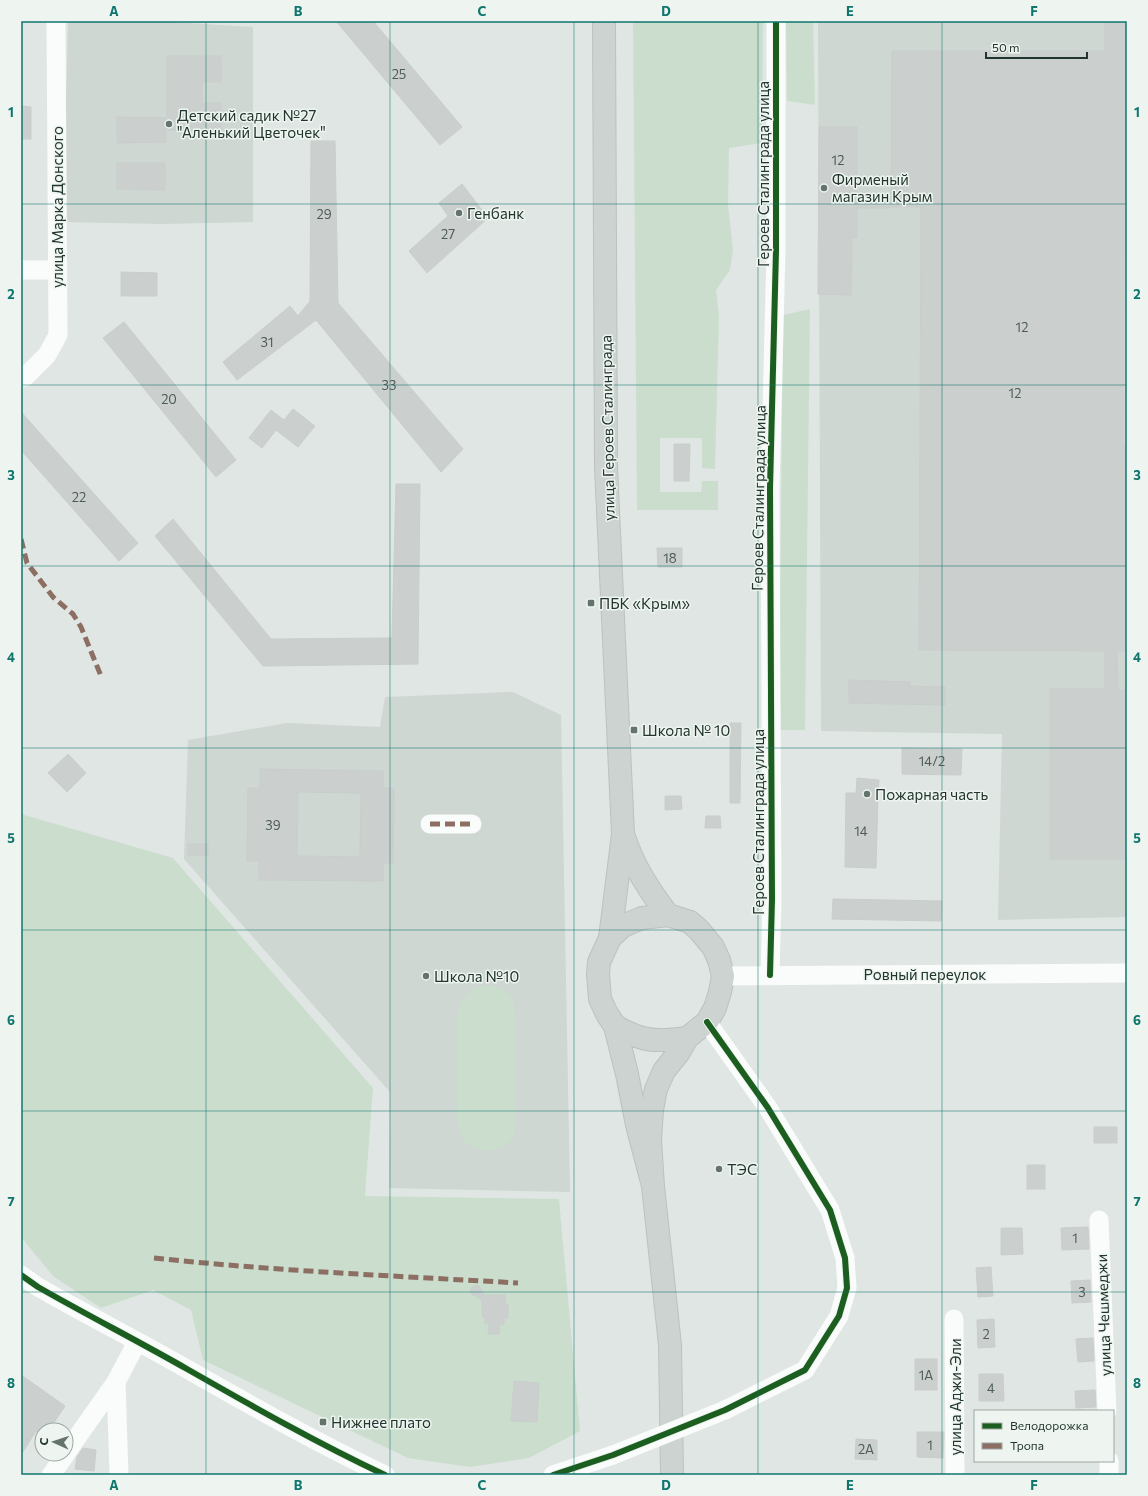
<svg xmlns="http://www.w3.org/2000/svg" width="1148" height="1496" viewBox="0 0 1148 1496" font-family="Commissioner,sans-serif">
  <rect width="100%" height="100%" fill="#e0e6e3"/>
  <g fill="#cfd7d2">
    <path d="M68,21H155L253,27V222L162,224L63,222Z"/>
    <path d="M818,21H1127V917L998,920L1002,734L821,731Z"/>
    <path d="M513,692L561,715L570,1192L389,1188L390,1092L184,859L188,740L287,723L380,727L385,697Z"/>
  </g>
  <g fill="#cbdece">
    <path d="M633,21H763L762,143L729,148L728,204L733,251L730,270L716,290L719,316L715,469L702,468V438H660V492H701L702,481H718V510H637Z"/>
    <path d="M786,21H813L815,105L787,101Z"/>
    <path d="M810,309L805,730H779L783,315Z"/>
    <path d="M21,814L173,858L373,1088L365,1196L559,1199L580,1431L529,1458L470,1467L408,1458L203,1360L191,1310L153,1290L101,1308L53,1276L21,1237Z"/>
    <path d="M489,985C507,989 510,991 515,1010L516,1126C514,1132 513,1138 508,1143C496,1155 470,1152 462,1137C460,1133 459,1128 458,1125V1011C464,992 471,989 489,985Z"/>
  </g>
  <g fill="#cbcfcd" stroke="#c9cecc" fill-rule="evenodd">
    <path d="M336,21H373L462,127L440,145Z"/>
    <path d="M1105,21H1127V199H1124L1123,447L1127,446V651H1117L1118,690H1127V859H1050V689H1105V651L919,650L921,207H891L892,51H1105Z"/>
    <path d="M167,56H221V82H202V103H221V131L166,130V142L117,143V117L167,118Z"/>
    <path d="M21,106L31,107V139H21Z"/>
    <path d="M819,127H857V197H890V208H857V238H852L851,295L818,294Z"/>
    <path d="M311,141H335L338,303L463,449L441,472L316,320L237,380L223,362L290,306L298,316L310,301Z"/>
    <path d="M117,163H165V190L117,189Z"/>
    <path d="M462,184L488,218L427,273L409,251L448,216L439,203Z"/>
    <path d="M121,272L157,273V296H121Z"/>
    <path d="M124,322L236,460L216,477L103,338Z"/>
    <path d="M293,409L315,426L298,447L276,430L262,448L249,438L271,410L284,420Z"/>
    <path d="M21,412L138,543L119,561L21,450Z"/>
    <path d="M674,444H690L689,481H674Z"/>
    <path d="M396,484H420L418,664L263,666L155,536L173,519L271,639L392,638Z"/>
    <path d="M657,548H682V567H658Z"/>
    <path d="M849,680L910,682V686L945,687V705L849,703Z"/>
    <path d="M730,723H741L740,803H730Z"/>
    <path d="M902,748L962,749L961,775L902,774Z"/>
    <path d="M68,754L86,773L67,792L48,773Z"/>
    <path d="M260,769L383,771V788H394L393,863H383V881L259,880V861H247L248,788H260ZM298,792L361,793L360,857L297,856Z"/>
    <path d="M857,778L879,780L878,793L876,868L845,867L846,793H856Z"/>
    <path d="M665,796H681L682,809L665,810Z"/>
    <path d="M706,816H720L721,828H705Z"/>
    <rect x="188" y="844" width="20" height="11"/>
    <path d="M833,899L942,901L941,921L832,919Z"/>
    <rect x="1094" y="1127" width="23" height="16"/>
    <rect x="1027" y="1165" width="18" height="24"/>
    <path d="M1088,1227L1089,1249L1062,1250L1061,1228Z"/>
    <path d="M1001,1228H1022L1023,1254L1001,1255Z"/>
    <path d="M991,1267L993,1296L978,1297L976,1268Z"/>
    <path d="M1090,1280L1091,1302L1072,1303L1071,1281Z"/>
    <path d="M477,1285L480,1287L484,1295H505V1304H508V1318H504V1324H500L499,1334H488L489,1323H485V1317H482V1300L472,1294L470,1291L471,1288L474,1286Z"/>
    <path d="M994,1319L995,1347L978,1348L977,1320Z"/>
    <path d="M1093,1338L1094,1361L1078,1362L1076,1339Z"/>
    <rect x="915" y="1359" width="22" height="31"/>
    <path d="M979,1374H1003L1004,1401H979Z"/>
    <path d="M21,1375L65,1406L49,1430H42V1435L36,1431L21,1455Z"/>
    <path d="M514,1381L539,1383L537,1422L511,1421Z"/>
    <path d="M1095,1390L1096,1407L1076,1408L1075,1391Z"/>
    <path d="M917,1432H944L943,1458L917,1457Z"/>
    <path d="M856,1439L877,1440V1460L855,1459Z"/>
    <path d="M83,1448L96,1450L94,1471L75,1469L77,1457Z"/>
  </g>
  <g fill="none" stroke-linecap="round" stroke-linejoin="round">
    <g stroke="#bbc2bf" stroke-width="24">
      <g id="major">
        <path d="M604,21L606,467L623,834L610,938"/>
        <path d="M624,837C634,867 649,890 668,915"/>
        <path d="M615,1026C643,1042 656,1042 687,1038"/>
        <path d="M653,1186L637,1125L627,1074L615,1026L607,1014L600,999L598,974L599,962L610,938L623,926L642,918L668,915L690,922L699,930L713,947L719,960L723,976L720,992L715,1008L707,1022L687,1038L679,1052L664,1071L656,1089L652,1110L650,1140L653,1186L670,1345L672,1475"/>
      </g>
    </g>
    <g stroke="#fafbfb" stroke-width="19">
      <path d="M21,270H57"/>
      <path d="M21,377H25L47,355L58,335L56,21"/>
      <path d="M430,824H472"/>
      <path d="M770,975L772,899L770,488L776,250V21"/>
      <path d="M723,976L1127,973"/>
      <path d="M707,1022L768,1108L830,1210L845,1258L847,1288L839,1316L805,1370L725,1410"/>
      <path d="M1099,1220L1107,1411"/>
      <path d="M21,1275L38,1287C87,1315 138,1341 187,1369C252,1406 317,1443 385,1475"/>
      <path d="M954,1319L955,1475"/>
      <path d="M116,1382L119,1475"/>
      <path d="M66,1453L116,1382L137,1342"/>
      <path d="M1109,1461V1475"/>
      <path d="M51,1475L66,1454"/>
      <path d="M553,1475L613,1455"/>
    </g>
    <use href="#major" stroke="#ccd3d0" stroke-width="22"/>
    <path stroke="#fafbfb" stroke-width="19" d="M613,1455L725,1410"/>
    <g stroke="#8d6e63" stroke-width="5" stroke-dasharray="10 5" stroke-linecap="butt">
      <path d="M21,539L27,563L53,597L73,614L81,627L101,676"/>
      <path d="M430,824H472"/>
      <path d="M154,1258C275,1271 397,1276 518,1283"/>
    </g>
    <g stroke="#eef5f0" stroke-width="8">
      <g id="cycleway">
        <path d="M770,975L772,899L770,488L776,250V21"/>
        <path d="M21,1275L38,1287C87,1315 138,1341 187,1369C252,1406 317,1443 385,1475"/>
        <path d="M553,1475L613,1455L725,1410L805,1370L839,1316L847,1288L845,1258L830,1210L768,1108L707,1022"/>
      </g>
    </g>
    <use href="#cycleway" stroke="#1b5e20" stroke-width="6"/>
  </g>
  <path fill="none" stroke="#0f766e" stroke-width="1" stroke-opacity="0.55" d="M206,21V1475M390,21V1475M574,21V1475M758,21V1475M942,21V1475M21,204H1127M21,385H1127M21,566H1127M21,748H1127M21,930H1127M21,1111H1127M21,1292H1127"/>
  <g fill="#64736d" stroke="#eef5f0" stroke-width="1.5">
    <circle cx="169" cy="124" r="4"/>
    <circle cx="824" cy="188" r="4"/>
    <circle cx="459" cy="213" r="4"/>
    <rect x="587" y="599" width="8" height="8" rx="2"/>
    <rect x="630" y="726" width="8" height="8" rx="2"/>
    <circle cx="867" cy="794" r="4"/>
    <circle cx="426" cy="976" r="4"/>
    <circle cx="719" cy="1169" r="4"/>
    <rect x="319" y="1418" width="8" height="8" rx="2"/>
  </g>
  <g text-anchor="middle" dominant-baseline="central" stroke-width="3" stroke-linejoin="round" paint-order="stroke">
    <g font-size="13" fill="#4c5c55">
      <text x="399" y="74">25</text>
      <text x="838" y="160">12</text>
      <text x="324" y="214">29</text>
      <text x="448" y="234">27</text>
      <text x="1022" y="327">12</text>
      <text x="267" y="342">31</text>
      <text x="389" y="385">33</text>
      <text x="1015" y="393">12</text>
      <text x="169" y="399">20</text>
      <text x="79" y="497">22</text>
      <text x="670" y="558">18</text>
      <text x="932" y="761">14/2</text>
      <text x="273" y="825">39</text>
      <text x="861" y="831">14</text>
      <text x="1075" y="1238">1</text>
      <text x="1082" y="1292">3</text>
      <text x="986" y="1334">2</text>
      <text x="926" y="1375">1А</text>
      <text x="991" y="1388">4</text>
      <text x="930" y="1445">1</text>
      <text x="866" y="1449">2А</text>
    </g>
    <g font-size="15" fill="#22352d" stroke="#eef5f0" text-anchor="start">
      <text x="177" y="115">Детский садик №27<tspan x="177" dy="17">"Аленький Цветочек"</tspan></text>
      <text x="832" y="179">Фирменый<tspan x="832" dy="17">магазин Крым</tspan></text>
      <text x="467" y="213">Генбанк</text>
      <text x="599" y="603">ПБК «Крым»</text>
      <text x="642" y="730">Школа № 10</text>
      <text x="875" y="794">Пожарная часть</text>
      <text x="434" y="976">Школа №10</text>
      <text x="727" y="1169">ТЭС</text>
      <text x="331" y="1422">Нижнее плато</text>
    </g>
    <g font-size="15" fill="#22352d" stroke="#eef5f0">
      <text transform="translate(763 174) rotate(-90)">Героев Сталинграда улица</text>
      <text transform="translate(57 207) rotate(-90)">улица Марка Донского</text>
      <text transform="translate(607 428) rotate(-91)">улица Героев Сталинграда</text>
      <text transform="translate(758 498) rotate(-89)">Героев Сталинграда улица</text>
      <text transform="translate(758 822) rotate(-90)">Героев Сталинграда улица</text>
      <text x="925" y="974">Ровный переулок</text>
      <text transform="translate(1103 1315) rotate(-92)">улица Чешмеджи</text>
      <text transform="translate(955 1397) rotate(-90)">улица Аджи-Эли</text>
    </g>
  </g>
  <rect width="1148" height="1496" fill="none" stroke="#eef5f0" stroke-width="44"/>
  <rect x="974" y="1410" width="140" height="52" fill="#eef5f0" stroke="#9ca8a2"/>
  <rect x="982" y="1423" width="20" height="6" fill="#1b5e20" stroke="#9ca8a2"/>
  <text x="1010" y="1430" font-size="12" fill="#22352d">Велодорожка</text>
  <rect x="982" y="1443" width="20" height="6" fill="#8d6e63" stroke="#9ca8a2"/>
  <text x="1010" y="1450" font-size="12" fill="#22352d">Тропа</text>
  <g transform="translate(54 1442) rotate(273)"><circle r="19" fill="#eef5f0" stroke="#9ca8a2"/>
  <path d="M0-3L7 15L0 10L-7 15Z" fill="#64736d"/>
  <text y="-6" font-size="11" font-weight="bold" text-anchor="middle" fill="#22352d">С</text>
  </g>
  <path d="M986 52v6h101v-6" fill="none" stroke="#22352d" stroke-width="2"/>
  <text x="992" y="52" font-size="12" fill="#22352d" stroke="#eef5f0" stroke-width="3" paint-order="stroke">50 m</text>
  <rect x="22" y="22" width="1104" height="1452" fill="none" stroke="#0f766e" stroke-width="1.5"/>
  <g font-size="13" text-anchor="middle" font-weight="bold" fill="#0f766e">
    <text x="114" y="16">A</text>
    <text x="298" y="16">B</text>
    <text x="482" y="16">C</text>
    <text x="666" y="16">D</text>
    <text x="850" y="16">E</text>
    <text x="1034" y="16">F</text>
    <text x="11" y="117">1</text>
    <text x="1137" y="117">1</text>
    <text x="11" y="299">2</text>
    <text x="1137" y="299">2</text>
    <text x="11" y="480">3</text>
    <text x="1137" y="480">3</text>
    <text x="11" y="662">4</text>
    <text x="1137" y="662">4</text>
    <text x="11" y="843">5</text>
    <text x="1137" y="843">5</text>
    <text x="11" y="1025">6</text>
    <text x="1137" y="1025">6</text>
    <text x="11" y="1206">7</text>
    <text x="1137" y="1206">7</text>
    <text x="11" y="1388">8</text>
    <text x="1137" y="1388">8</text>
    <text x="114" y="1490">A</text>
    <text x="298" y="1490">B</text>
    <text x="482" y="1490">C</text>
    <text x="666" y="1490">D</text>
    <text x="850" y="1490">E</text>
    <text x="1034" y="1490">F</text>
  </g>
</svg>
